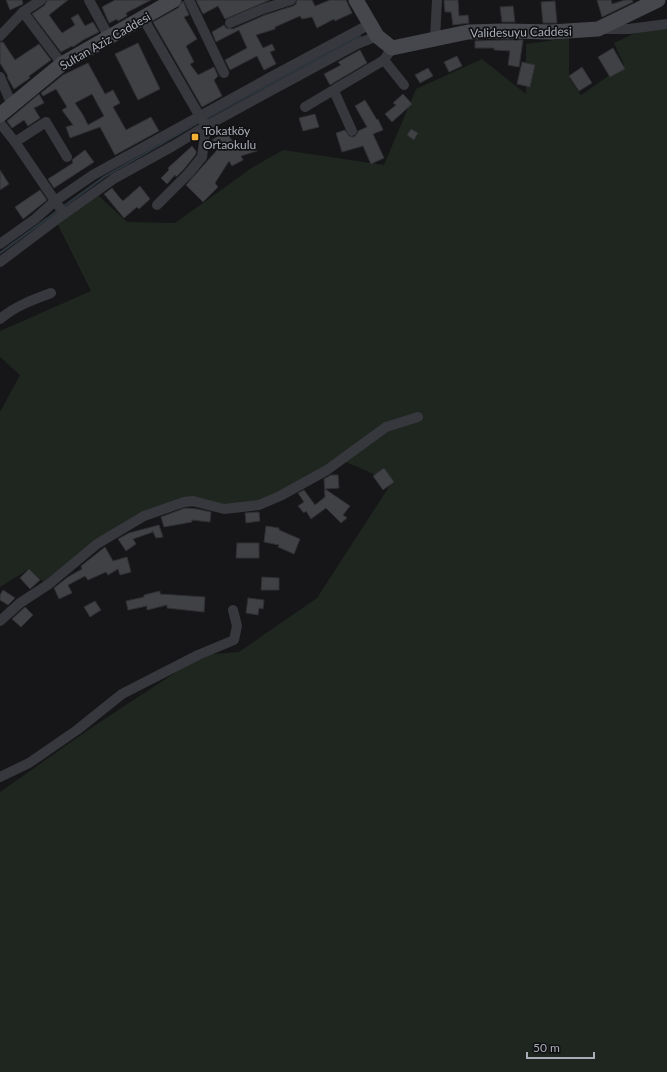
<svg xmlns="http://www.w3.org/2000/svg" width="667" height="1072" viewBox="0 0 667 1072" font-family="Lato,sans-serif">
  <rect width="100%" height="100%" fill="#161618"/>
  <path fill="#1e261f" d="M646,28L667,29V1072H0V792L91,728L202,655L239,652L317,598L392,482L339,459L251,508L170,506L110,535L44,582L26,571L0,587V412L20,375L0,357V331L91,291L57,223L98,195L127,222L175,223L253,167L283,150L384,165L416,89L482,59L526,94V44L569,38V78L581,95L624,65L614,43Z"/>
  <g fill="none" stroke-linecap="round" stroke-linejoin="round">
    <g stroke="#2c353c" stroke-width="2.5">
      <path d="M205,119L360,36"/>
      <path d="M63,207L104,177L201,121"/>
      <path d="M0,253L59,210"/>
    </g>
  </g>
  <g fill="#404145" stroke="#303034" fill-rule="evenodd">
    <path d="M6,0H22L23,4L10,10Z"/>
    <path d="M47,0H68L49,15L62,33L75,25L71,18L78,14L85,26L93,22L99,32L83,40L73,47L72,46L61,52L32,14L45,5Z"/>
    <path d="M115,0H151L126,13L127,16L118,21L117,19L109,23L102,7Z"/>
    <path d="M196,0H270L225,19L218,6L203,14Z"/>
    <path d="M297,0H312L315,6L330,0H346L352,13L335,21L334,19L317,28L312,17L302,19L300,16L275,27V29L256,35L263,48L272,44L275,50L270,52L276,64L264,70L257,56L230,70L225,60L247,48L239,30L216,42L212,32L224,25L226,28L233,29L265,15L293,6L296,4Z"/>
    <path d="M444,0H458L459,16L468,15L469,23L453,25L451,12H445Z"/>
    <path d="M597,0H611L612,4L625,0H632L633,2L602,17Z"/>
    <path d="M183,1L189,15L184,17L197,39L186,46L194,62L190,64L198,75L214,67L218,76L214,80L222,96L202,107L153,22L178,8Z"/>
    <path d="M555,1L557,23H543L541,2Z"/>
    <path d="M513,6L515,22H502L500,7Z"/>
    <path d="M504,40H523L519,67L508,65L510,51L494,50V48H475V41Z"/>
    <path d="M0,42H3L15,60L39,44L51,60L29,76L30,78L14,89L7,77L8,76L0,63Z"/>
    <path d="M138,43L160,89L138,100L115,54Z"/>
    <path d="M613,48L625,69L610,77L598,57Z"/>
    <path d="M360,50L367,63L330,85L324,74L341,65L338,62Z"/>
    <path d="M457,56L462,66L449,72L444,62Z"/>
    <path d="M522,62L535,65L530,87L517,84Z"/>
    <path d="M88,63L105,94L113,90L120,103L113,107L126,130L151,117L159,131L115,155L100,127L70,138L66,127L73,125L62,110L67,107L56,89L43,96L41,93L63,75ZM92,94L104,116L88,125L83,115L75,103Z"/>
    <path d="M582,67L592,83L579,91L569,76Z"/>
    <path d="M428,68L433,76L420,83L415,75Z"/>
    <path d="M39,94L44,103L34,108L40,118L28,126L24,120L12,128L7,121Z"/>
    <path d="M403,94L412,104L392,122L385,114L396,105L393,103Z"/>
    <path d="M365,100L377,120L378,119L383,130L373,134L384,158L371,164L363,146L342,152L336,133L345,130L349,136L354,137L357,134L358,131L367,127L355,106Z"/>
    <path d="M315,114L319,127L303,131L299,118Z"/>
    <path d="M411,129L418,133L414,140L407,135Z"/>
    <path d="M226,131L236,147L254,141L257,151L241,156L243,160L232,166L229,161L215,183L218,187L203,202L186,185L218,149L212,140Z"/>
    <path d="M192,146L196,151V154L184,169L176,177L175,175L167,184L161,178L169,170L168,168Z"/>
    <path d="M85,150L94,162L54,188L48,179L73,163L72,161L73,159Z"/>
    <path d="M0,170L9,184L0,190Z"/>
    <path d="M140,186L150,199L139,209L137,207L124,218L104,194L112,188L120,198L123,201Z"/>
    <path d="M40,190L47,200L23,219L15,207Z"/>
    <path d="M384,468L394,482L383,490L373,476Z"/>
    <path d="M331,475H338L339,488L325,489L350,506L343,515L347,518L341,523L326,508L311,519L306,511L304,513L298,506L304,502L298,493L304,490L315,505L325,497L324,479Z"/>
    <path d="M185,508L197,509L211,512L210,522L192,520V522L164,527L161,517Z"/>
    <path d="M259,512L260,521L246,523L245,513Z"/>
    <path d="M159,525L163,537L156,538L152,530L153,532L133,539L136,544L126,551L118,539L129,533Z"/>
    <path d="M266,526L279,528V530L300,539L294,554L278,547L279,545L264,542Z"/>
    <path d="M237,543H259V558H236Z"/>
    <path d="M105,547L113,561L127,557L131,572L120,575L118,569L108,575L106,572L88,580L85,576L68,585L72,593L59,599L54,588L68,577L82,569L81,566Z"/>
    <path d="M29,569L40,580L30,589L20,578Z"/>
    <path d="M262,577L279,578V590H261Z"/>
    <path d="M3,590L15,598L8,605L0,600V595Z"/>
    <path d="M160,591V594L205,597L204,612L167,608V605L147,610V606L128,610L126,601L144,597V595Z"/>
    <path d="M248,598L264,600L263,609L259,608L258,615L246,613Z"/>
    <path d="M95,601L101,610L90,617L84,607Z"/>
    <path d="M25,607L33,615L21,627L12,619Z"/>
  </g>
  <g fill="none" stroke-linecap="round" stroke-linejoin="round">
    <g stroke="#37383d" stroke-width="10">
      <path d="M89,0L109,37"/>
      <path d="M189,0L224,73"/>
      <path d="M23,12L62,64"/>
      <path d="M143,18L199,115"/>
      <path d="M230,23L263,9L291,0"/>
      <path d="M603,29H629L667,24"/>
      <path d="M0,36L23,12L41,0"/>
      <path d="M435,39L437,0"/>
      <path d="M384,60L404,85"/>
      <path d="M0,77L12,105"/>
      <path d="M334,91L352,131"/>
      <path d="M305,107L384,60L392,48"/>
      <path d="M0,123L15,142L64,214"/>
      <path d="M15,142L46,122L67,157"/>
      <path d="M157,205L189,173L202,157L206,126"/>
      <path d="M0,244L35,219L55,201L93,175L269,78L370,24"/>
      <path d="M0,262L57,219L115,178L173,146L206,126L357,44L377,36"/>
      <path d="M0,319C15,306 32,300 51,293"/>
      <path d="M0,621L20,603L49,584L97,544L144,516L184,502L193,501L224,509L259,505L280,496L327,470L386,427L418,417"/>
      <path d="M0,777L29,763L77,730L122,694L198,655L234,640L237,626L233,610"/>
    </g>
    <g stroke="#45474d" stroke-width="15">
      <path d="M356,0L377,36L392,48L468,32L504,31L551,32L598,29L658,0"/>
      <path d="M0,115L62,64L174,0"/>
    </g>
    <path stroke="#37383d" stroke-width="10" d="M199,115L206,126"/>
  </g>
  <rect fill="#f2b134" stroke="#111113" stroke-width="1.5" x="191" y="133" width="8" height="8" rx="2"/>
  <g text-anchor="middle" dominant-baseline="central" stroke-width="3.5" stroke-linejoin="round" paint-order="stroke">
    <g font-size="12" fill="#a8adb8" stroke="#111113">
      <text transform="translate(521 32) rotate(-1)">Validesuyu Caddesi</text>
      <text transform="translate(105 41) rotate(-30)">Sultan Aziz Caddesi</text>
    </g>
    <g font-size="12" fill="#a8adb8" stroke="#111113" text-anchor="start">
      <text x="203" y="130">Tokatköy<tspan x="203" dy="14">Ortaokulu</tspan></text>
    </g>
  </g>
  <path d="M527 1052v6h67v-6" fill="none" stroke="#a8adb8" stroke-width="2"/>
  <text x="533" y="1052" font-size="12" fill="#a8adb8" stroke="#111113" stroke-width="3" paint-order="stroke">50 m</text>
</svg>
